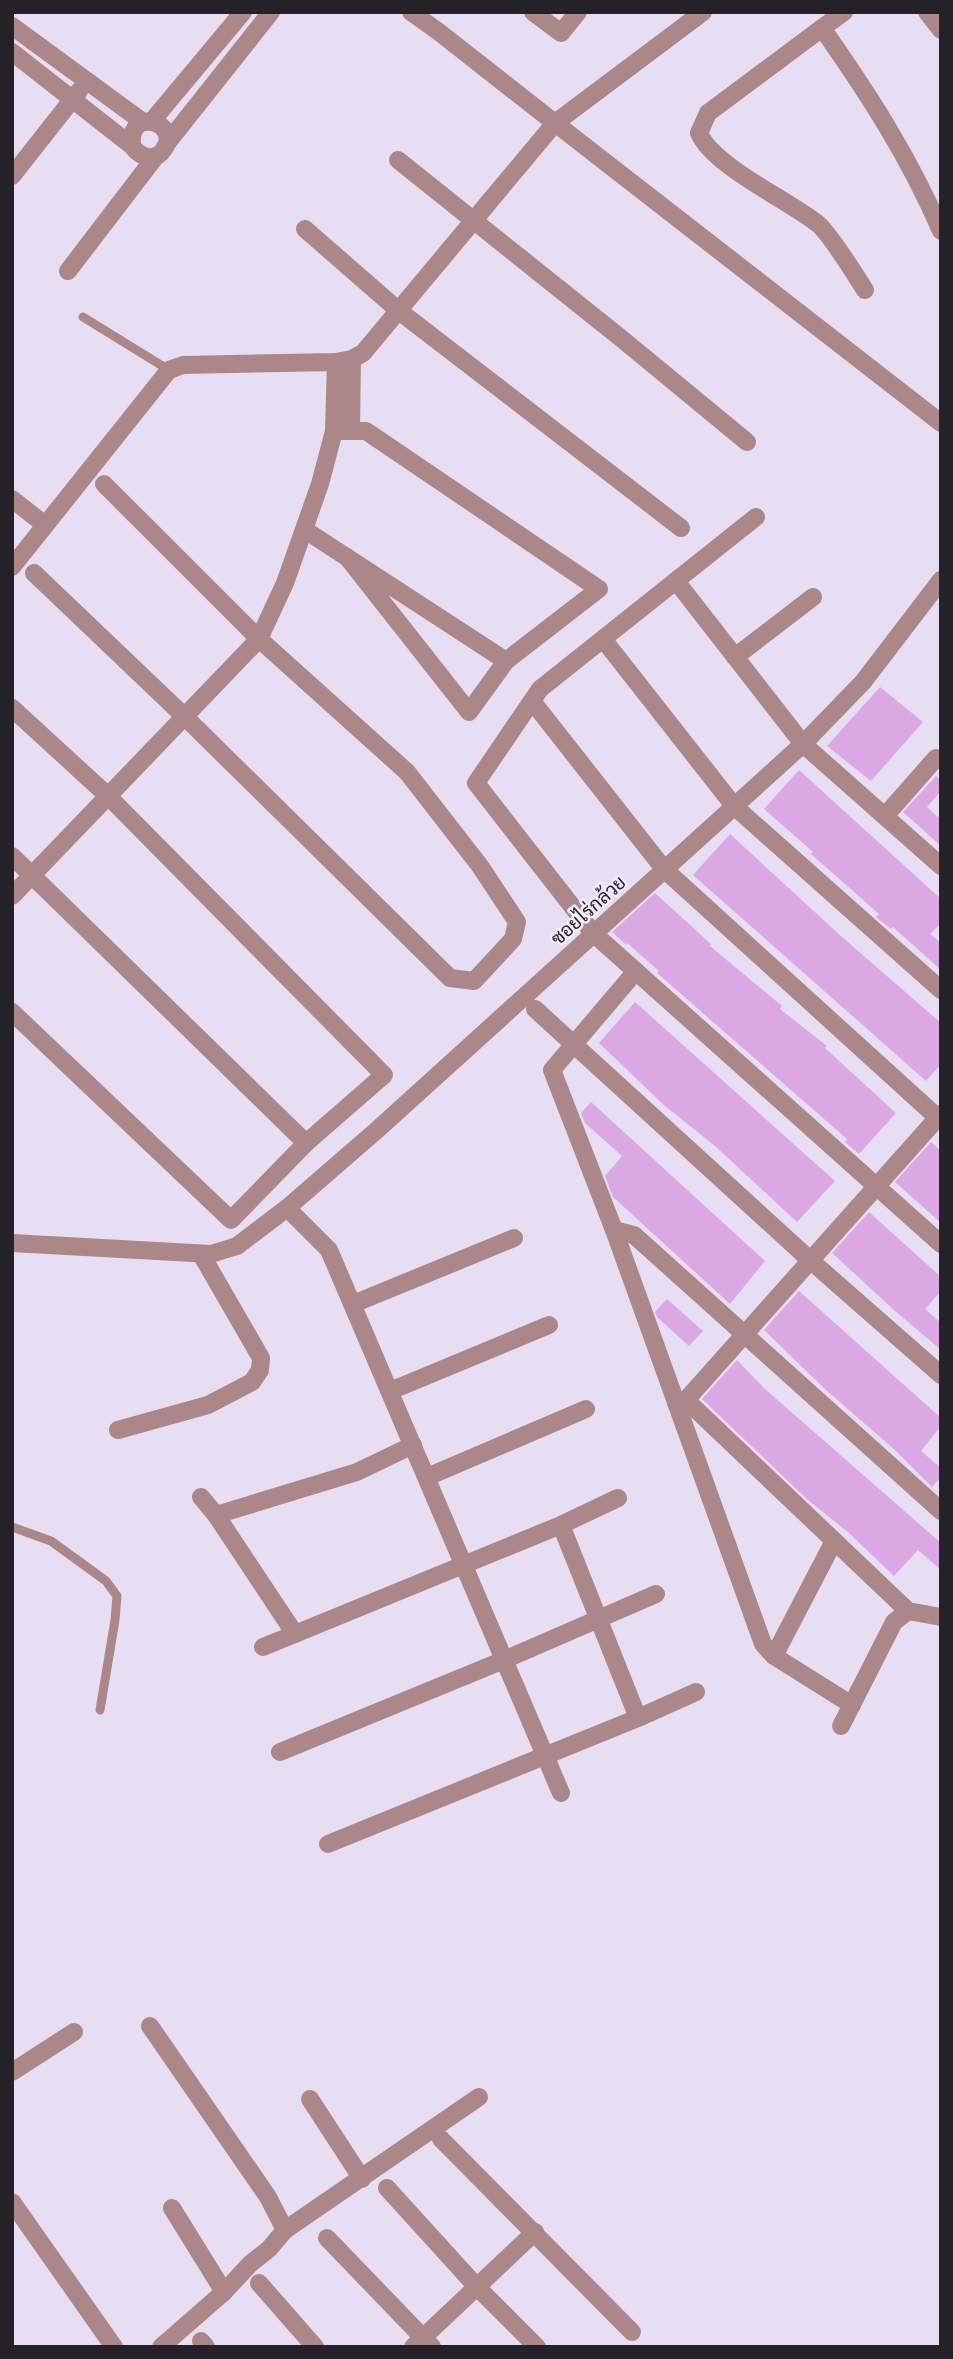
<svg xmlns="http://www.w3.org/2000/svg" width="953" height="2359" viewBox="0 0 953 2359" font-family="Raleway,Sarabun,sans-serif">
  <rect width="100%" height="100%" fill="#e8def4"/>
  <g fill="#dba8e4">
    <path d="M880,687L923,722L871,781L827,746Z"/>
    <path d="M799,770L941,899V923L930,934L941,943V970L893,927L891,929L876,917L879,914L811,854L813,852L764,809Z"/>
    <path d="M936,776L941,780V791L927,807L938,817L941,814V846L903,812Z"/>
    <path d="M730,834L842,937L941,1023V1064L926,1081L693,875Z"/>
    <path d="M655,893L711,944L710,946L782,1006L780,1009L827,1046L825,1048L896,1113L859,1154L845,1142L847,1139L657,973L659,971L627,943L626,945L612,932Z"/>
    <path d="M635,1002L835,1181L797,1222L715,1146L665,1106L599,1043Z"/>
    <path d="M591,1102L765,1261L730,1304L613,1197L605,1176L622,1156L585,1123L581,1113Z"/>
    <path d="M931,1142L941,1151V1223L895,1182Z"/>
    <path d="M869,1212L941,1277V1291L925,1309L941,1323V1350L894,1310L832,1253Z"/>
    <path d="M799,1291L941,1418V1426L921,1451L941,1468V1477L932,1487L895,1450L826,1390L764,1330Z"/>
    <path d="M667,1299L703,1331L689,1346L657,1317L655,1312Z"/>
    <path d="M737,1360L765,1389L941,1543V1570L918,1550L894,1576L849,1533L808,1500L702,1399Z"/>
  </g>
  <g fill="none" stroke-linecap="round" stroke-linejoin="round">
    <g stroke="#ac8789" stroke-width="9">
      <path d="M83,317L169,370"/>
      <path d="M12,1527L51,1541L106,1581L117,1596L115,1620L100,1710"/>
    </g>
    <g stroke="#ac8789" stroke-width="18">
      <path d="M533,12L561,33L578,12"/>
      <path d="M703,12L555,123L941,423"/>
      <path d="M844,12L822,28C869,95 908,155 941,231"/>
      <path d="M927,12L941,30"/>
      <path d="M12,26L143,122"/>
      <path d="M822,28L708,113L699,133C713,166 788,200 818,224C831,235 854,273 865,290"/>
      <path d="M12,52L132,146C140,157 155,163 164,149C182,124 128,104 132,146"/>
      <path d="M152,121L243,12"/>
      <path d="M168,142L271,12"/>
      <path d="M398,160L622,339L747,442"/>
      <path d="M12,176L79,91"/>
      <path d="M305,229L399,311L681,528"/>
      <path d="M68,271L156,156"/>
      <path d="M334,431H366L599,589L506,661"/>
      <path d="M351,431L352,359"/>
      <path d="M12,499L45,525"/>
      <path d="M756,517L540,689L476,783L593,933L941,1244"/>
      <path d="M305,530L506,661L469,712L347,557"/>
      <path d="M12,567L169,370L183,365L336,362L352,359L363,353L555,123L439,32L411,12"/>
      <path d="M34,573L185,717L450,978L474,981L513,939L517,922L480,866L407,772L259,639L104,484"/>
      <path d="M676,581L803,744L941,866"/>
      <path d="M603,639L734,806L941,990"/>
      <path d="M735,657L813,597"/>
      <path d="M532,701L664,869L938,1118"/>
      <path d="M12,708L108,796L384,1075L306,1143L231,1220L12,1012"/>
      <path d="M885,816L936,758"/>
      <path d="M12,856L306,1143"/>
      <path d="M12,896L259,639L285,583L320,484L334,431L336,362"/>
      <path d="M636,971L552,1070L614,1230L763,1644L774,1656L852,1705"/>
      <path d="M535,1009L810,1260L941,1375"/>
      <path d="M287,1208L329,1250L561,1793"/>
      <path d="M614,1230L634,1235L941,1511"/>
      <path d="M12,1243L211,1254L237,1246L287,1208L377,1130L803,744L863,682L941,580"/>
      <path d="M353,1304L514,1238"/>
      <path d="M390,1391L549,1325"/>
      <path d="M686,1400L908,1611L941,1617"/>
      <path d="M676,1403L686,1400L941,1114"/>
      <path d="M118,1430L208,1405L252,1382L260,1370L261,1358L201,1254"/>
      <path d="M427,1477L586,1409"/>
      <path d="M201,1497L216,1515L295,1634"/>
      <path d="M216,1515L357,1472L413,1445"/>
      <path d="M561,1525L638,1718"/>
      <path d="M263,1647L561,1525L618,1498"/>
      <path d="M774,1656L834,1541"/>
      <path d="M841,1726L894,1622L908,1611"/>
      <path d="M280,1752L504,1660L656,1594"/>
      <path d="M328,1844L638,1718L696,1692"/>
      <path d="M150,2026L268,2197L285,2230L269,2249L250,2264L224,2292L161,2347"/>
      <path d="M12,2072L74,2032"/>
      <path d="M310,2099L362,2179"/>
      <path d="M441,2139L632,2332"/>
      <path d="M387,2188L477,2287L537,2347"/>
      <path d="M12,2202L114,2347"/>
      <path d="M172,2208L224,2292"/>
      <path d="M285,2230L479,2097"/>
      <path d="M327,2238L432,2347"/>
      <path d="M259,2283L315,2347"/>
      <path d="M201,2341L206,2347"/>
      <path d="M413,2347L535,2232"/>
    </g>
  </g>
  <g text-anchor="middle" dominant-baseline="central" stroke-width="5" stroke-linejoin="round" paint-order="stroke">
    <g font-size="19" fill="#242129" stroke="#f4ecfe">
      <text transform="translate(588 910) rotate(-42)">ซอยไร่กล้วย</text>
    </g>
  </g>
  <rect width="953" height="2359" fill="none" stroke="#242129" stroke-width="28"/>
</svg>
